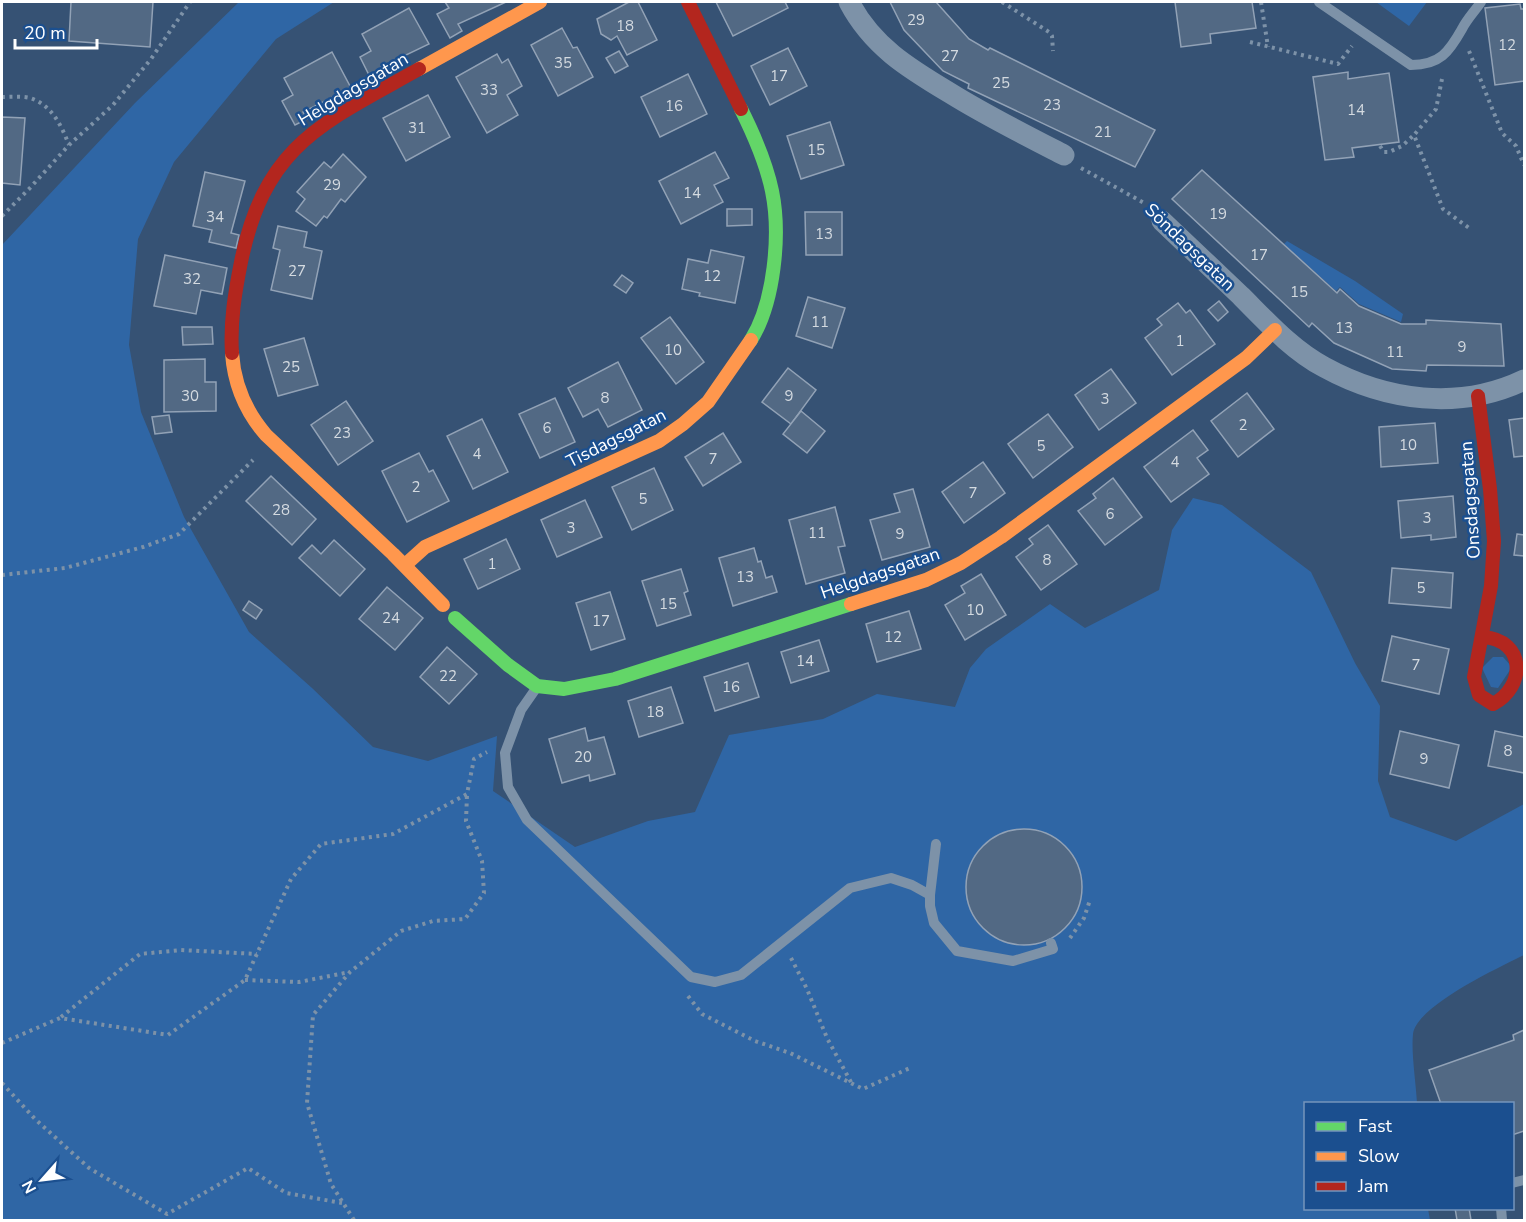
<svg xmlns="http://www.w3.org/2000/svg" width="1526" height="1222" viewBox="0 0 1526 1222" font-family="'Nunito Sans',sans-serif">
  <rect width="100%" height="100%" fill="#365274"/>
  <g fill="#2f66a5">
    <path d="M239,2H334L276,39L174,162L138,239L129,345L141,412L184,517L249,632L312,688L373,747L428,761L497,736L493,791L575,847L648,821L695,812L729,735L823,719L877,694L955,707L970,668L986,649L1050,604L1085,628L1159,590L1172,530L1193,498L1222,505L1311,572L1355,663L1380,706L1378,781L1390,817L1456,841L1524,804V955C1500,967 1416,1006 1413,1034C1411,1053 1416,1083 1417,1103L1306,1104V1208L1428,1209L1430,1220H2V245L135,103Z"/>
    <path d="M1376,2H1427L1409,26Z"/>
    <path d="M1287,241L1355,281L1403,314L1401,322L1359,304L1340,287L1336,291L1284,244Z"/>
    <path d="M1493,657H1503L1512,667L1498,688L1491,687L1482,668Z"/>
  </g>
  <g fill="#526984" stroke="#92a2b6" stroke-width="1.5">
    <path d="M71,2H153L150,47L69,41Z"/>
    <path d="M445,2H506L458,24L462,31L450,38L437,14L449,8Z"/>
    <path d="M629,2H638L657,40L627,55L617,36L611,40L601,34L597,19Z"/>
    <path d="M716,2H785L788,8L733,36Z"/>
    <path d="M890,2H936L969,39L988,50L990,48L1155,130L1135,167L968,88L969,84L943,71L904,30Z"/>
    <path d="M1175,2H1252L1256,28L1210,34L1211,43L1181,47Z"/>
    <path d="M1520,4L1521,9H1524V81L1495,85L1485,8Z"/>
    <path d="M409,8L429,44L381,67L385,75L372,81L360,57L371,51L362,34Z"/>
    <path d="M562,28L573,48L577,47L593,77L558,96L531,45Z"/>
    <path d="M788,48L807,86L770,105L751,66Z"/>
    <path d="M619,51L628,66L615,73L606,58Z"/>
    <path d="M332,52L351,88L303,112L307,119L295,125L282,101L293,95L284,78Z"/>
    <path d="M497,54L502,63L508,59L522,86L507,95L518,115L487,133L456,77Z"/>
    <path d="M1348,72V79L1389,73L1399,142L1352,148L1354,157L1325,160L1313,77Z"/>
    <path d="M688,74L707,114L660,137L641,97Z"/>
    <path d="M428,95L450,137L406,161L383,118Z"/>
    <path d="M2,117L25,118L20,185L2,183Z"/>
    <path d="M830,122L844,165L801,179L787,136Z"/>
    <path d="M715,152L729,178L714,185L723,202L681,224L659,181Z"/>
    <path d="M343,154L366,177L345,202L341,199L327,218L324,216L316,226L296,211L305,199L297,192L324,162L331,168Z"/>
    <path d="M1202,170L1337,293L1340,289L1359,306L1401,324H1426V320L1501,324L1504,366L1427,365L1426,371L1392,369L1334,343L1312,323L1309,327L1172,199Z"/>
    <path d="M205,172L245,181L231,233L239,235L236,248L209,242L212,230L193,226Z"/>
    <path d="M727,209H752V225L727,226Z"/>
    <path d="M805,212H842V255H806Z"/>
    <path d="M278,226L307,232L304,247L322,251L312,299L271,290L280,250L273,248Z"/>
    <path d="M711,250L744,257L735,303L699,296L700,293L682,289L688,259L708,263Z"/>
    <path d="M165,255L227,268L222,294L201,290L196,314L154,306Z"/>
    <path d="M622,275L633,283L626,293L614,285Z"/>
    <path d="M808,297L845,308L832,348L796,336Z"/>
    <path d="M1219,301L1228,312L1218,321L1208,310Z"/>
    <path d="M1178,303L1186,313L1190,310L1215,344L1172,375L1145,338L1162,325L1157,319Z"/>
    <path d="M670,317L704,362L676,384L641,338Z"/>
    <path d="M182,327H212L213,344L183,345Z"/>
    <path d="M304,338L318,385L278,396L264,349Z"/>
    <path d="M205,359V382H216V411L164,412V360Z"/>
    <path d="M618,362L642,410L608,427L598,409L583,417L568,388Z"/>
    <path d="M788,368L816,390L791,424L762,402Z"/>
    <path d="M1111,369L1136,403L1099,430L1075,395Z"/>
    <path d="M1247,393L1274,429L1238,457L1211,421Z"/>
    <path d="M555,398L575,442L540,458L519,414Z"/>
    <path d="M346,401L373,441L338,465L311,425Z"/>
    <path d="M801,411L825,431L807,453L783,434Z"/>
    <path d="M1048,414L1073,447L1033,478L1008,444Z"/>
    <path d="M169,415L172,432L155,434L152,417Z"/>
    <path d="M1524,418V456L1514,457L1509,420Z"/>
    <path d="M482,419L508,472L473,489L447,436Z"/>
    <path d="M1435,423L1438,463L1381,467L1379,427Z"/>
    <path d="M1193,430L1208,450L1197,458L1209,474L1171,502L1144,467Z"/>
    <path d="M723,433L741,462L703,486L685,457Z"/>
    <path d="M419,453L429,472L433,470L449,501L407,522L382,471Z"/>
    <path d="M983,462L1005,493L964,523L942,492Z"/>
    <path d="M654,468L673,510L632,530L612,487Z"/>
    <path d="M271,476L316,519L292,545L246,501Z"/>
    <path d="M1113,478L1142,517L1105,545L1078,511L1096,498L1093,494Z"/>
    <path d="M913,489L930,547L882,560L870,520L900,512L894,494Z"/>
    <path d="M1453,496L1456,537L1431,540V535L1401,538L1398,501Z"/>
    <path d="M585,500L602,537L557,557L541,520Z"/>
    <path d="M835,507L845,546L838,547L845,573L806,584L789,520Z"/>
    <path d="M1048,525L1077,564L1041,590L1016,557L1033,544L1029,539Z"/>
    <path d="M1517,534L1524,535V556L1514,555Z"/>
    <path d="M506,539L520,569L478,589L464,559Z"/>
    <path d="M334,540L365,569L340,596L299,558L312,545L321,554Z"/>
    <path d="M754,548L758,562L761,561L766,578L772,576L777,592L733,606L719,558Z"/>
    <path d="M1392,568L1453,573L1451,608L1389,603Z"/>
    <path d="M681,569L688,591L684,593L691,615L657,626L642,581Z"/>
    <path d="M981,574L1006,615L965,640L945,605L965,593L961,586Z"/>
    <path d="M387,587L423,618L395,650L359,619Z"/>
    <path d="M610,592L625,639L591,650L576,603Z"/>
    <path d="M249,601L262,610L256,619L243,610Z"/>
    <path d="M909,611L921,649L877,662L866,624Z"/>
    <path d="M1392,636L1449,649L1439,694L1382,681Z"/>
    <path d="M819,640L829,671L791,683L781,652Z"/>
    <path d="M447,647L477,674L449,704L420,677Z"/>
    <path d="M748,663L759,697L715,711L704,677Z"/>
    <path d="M671,687L683,723L639,737L628,701Z"/>
    <path d="M585,728L588,741L604,737L615,774L590,781L589,775L562,783L549,739Z"/>
    <path d="M1400,731L1459,745L1449,788L1390,774Z"/>
    <path d="M1495,731L1524,737V773L1488,766Z"/>
    <circle cx="1024" cy="887" r="58"/>
    <path d="M1524,1030V1131L1512,1135V1104H1441L1429,1070L1514,1040L1513,1035Z"/>
    <path d="M1455,1208H1469L1471,1220H1457Z"/>
  </g>
  <g fill="none" stroke-linecap="round" stroke-linejoin="round">
    <g stroke="#7d92a8" stroke-width="4" stroke-dasharray="3 4.5" stroke-linecap="butt">
      <path d="M1002,2L1049,32L1052,36L1053,51"/>
      <path d="M1261,2L1268,47"/>
      <path d="M1250,42L1338,64L1352,46"/>
      <path d="M1469,51L1502,133L1516,146L1524,165"/>
      <path d="M1442,79L1436,109L1414,135L1443,209L1469,228"/>
      <path d="M2,97C10,97 22,96 30,98C52,105 61,125 69,145"/>
      <path d="M1380,146L1384,152H1389L1402,146L1414,135"/>
      <path d="M1081,168L1146,204"/>
      <path d="M2,216L29,189L69,145L113,105L151,59L190,2"/>
      <path d="M2,575L65,568L143,547L179,534L253,460"/>
      <path d="M1070,938L1084,918L1090,900"/>
      <path d="M791,958L807,989L827,1038L852,1084"/>
      <path d="M245,980L299,982L350,972"/>
      <path d="M688,996L702,1014L755,1041L790,1053L863,1089L910,1068"/>
      <path d="M61,1017L140,954L181,950L257,954"/>
      <path d="M2,1043L60,1018L168,1035L245,980L291,879L321,844L393,834L467,794L474,759L487,752"/>
      <path d="M2,1083L35,1119L89,1168L167,1214L248,1168L286,1193L342,1203"/>
      <path d="M354,1220L331,1184L307,1103L313,1015L350,972L401,931L433,921L465,919L484,893L482,861L466,821L467,795"/>
    </g>
    <g stroke="#7d92a8" stroke-width="10">
      <path d="M1319,2L1411,65C1440,65 1449,52 1462,29C1467,19 1475,11 1481,2"/>
      <path d="M537,687L521,710L505,753L508,787L527,820L691,977L715,982L741,975L850,888L891,878L912,885L930,895"/>
      <path d="M936,844L930,895V906L934,923L957,951L1013,961L1053,949L1051,943"/>
      <path d="M1512,1183L1524,1180"/>
      <path d="M1501,1208L1502,1220"/>
    </g>
    <g stroke="#7d92a8" stroke-width="21">
      <path d="M849,2C872,46 908,68 950,93C987,116 1025,135 1064,155"/>
      <path d="M1162,221C1188,246 1215,271 1241,296C1266,321 1292,350 1324,367C1386,401 1459,411 1524,380"/>
    </g>
    <g stroke="#63d668" stroke-width="14">
      <path d="M741,109C754,135 766,162 772,191C781,235 774,303 751,340"/>
      <path d="M455,618L508,665L537,686L564,689L615,679L851,604"/>
    </g>
    <g stroke="#ff974d" stroke-width="14">
      <path d="M419,69L540,2"/>
      <path d="M232,353C234,383 246,412 266,435L393,554L443,605"/>
      <path d="M405,565L425,547L659,441L683,424L708,402L751,340"/>
      <path d="M851,604L926,580L961,563L1001,537L1246,358L1275,330"/>
    </g>
    <g stroke="#b3261e" stroke-width="14">
      <path d="M688,2L741,109"/>
      <path d="M232,353C230,322 235,292 241,262C265,144 323,123 419,69"/>
      <path d="M1478,396L1490,489L1494,541L1491,586L1474,677L1479,695L1493,704C1526,687 1526,640 1483,637"/>
    </g>
  </g>
  <g text-anchor="middle" dominant-baseline="central" stroke-width="5" stroke-linejoin="round" paint-order="stroke">
    <g font-size="15" fill="#d4dae0">
      <text x="916" y="20">29</text>
      <text x="625" y="26">18</text>
      <text x="1507" y="45">12</text>
      <text x="950" y="56">27</text>
      <text x="563" y="63">35</text>
      <text x="779" y="76">17</text>
      <text x="1001" y="83">25</text>
      <text x="489" y="90">33</text>
      <text x="1052" y="105">23</text>
      <text x="674" y="106">16</text>
      <text x="1356" y="110">14</text>
      <text x="417" y="128">31</text>
      <text x="1103" y="132">21</text>
      <text x="816" y="150">15</text>
      <text x="332" y="185">29</text>
      <text x="692" y="193">14</text>
      <text x="1218" y="214">19</text>
      <text x="215" y="217">34</text>
      <text x="824" y="234">13</text>
      <text x="1259" y="255">17</text>
      <text x="297" y="271">27</text>
      <text x="712" y="276">12</text>
      <text x="192" y="279">32</text>
      <text x="1299" y="292">15</text>
      <text x="820" y="322">11</text>
      <text x="1344" y="328">13</text>
      <text x="1180" y="341">1</text>
      <text x="1462" y="347">9</text>
      <text x="673" y="350">10</text>
      <text x="1395" y="352">11</text>
      <text x="291" y="367">25</text>
      <text x="190" y="396">30</text>
      <text x="789" y="396">9</text>
      <text x="605" y="398">8</text>
      <text x="1105" y="399">3</text>
      <text x="1243" y="425">2</text>
      <text x="547" y="428">6</text>
      <text x="342" y="433">23</text>
      <text x="1408" y="445">10</text>
      <text x="1041" y="446">5</text>
      <text x="477" y="454">4</text>
      <text x="713" y="459">7</text>
      <text x="1175" y="462">4</text>
      <text x="416" y="487">2</text>
      <text x="973" y="493">7</text>
      <text x="643" y="499">5</text>
      <text x="281" y="510">28</text>
      <text x="1110" y="514">6</text>
      <text x="1427" y="518">3</text>
      <text x="571" y="528">3</text>
      <text x="817" y="533">11</text>
      <text x="900" y="534">9</text>
      <text x="1047" y="560">8</text>
      <text x="492" y="564">1</text>
      <text x="745" y="577">13</text>
      <text x="1421" y="588">5</text>
      <text x="668" y="604">15</text>
      <text x="975" y="610">10</text>
      <text x="391" y="618">24</text>
      <text x="601" y="621">17</text>
      <text x="893" y="637">12</text>
      <text x="805" y="661">14</text>
      <text x="1416" y="665">7</text>
      <text x="448" y="676">22</text>
      <text x="731" y="687">16</text>
      <text x="655" y="712">18</text>
      <text x="1508" y="751">8</text>
      <text x="583" y="757">20</text>
      <text x="1424" y="759">9</text>
    </g>
    <g font-size="18" fill="#fff" stroke="#1b4f8f">
      <text transform="translate(353 89) rotate(-31)">Helgdagsgatan</text>
      <text transform="translate(1190 247) rotate(44)">Söndagsgatan</text>
      <text transform="translate(616 438) rotate(-27)">Tisdagsgatan</text>
      <text transform="translate(1470 500) rotate(-94)">Onsdagsgatan</text>
      <text transform="translate(880 573) rotate(-19)">Helgdagsgatan</text>
    </g>
  </g>
  <rect width="1526" height="1222" fill="none" stroke="#ffffff" stroke-width="6"/>
  <rect x="1304" y="1102" width="210" height="108" fill="#1b4f8f" stroke="#7695bc" stroke-width="1.5"/>
  <rect x="1316" y="1122" width="30" height="9" fill="#63d668" stroke="#7695bc" stroke-width="1.5"/>
  <text x="1358" y="1132" font-size="18" fill="#ffffff">Fast</text>
  <rect x="1316" y="1152" width="30" height="9" fill="#ff974d" stroke="#7695bc" stroke-width="1.5"/>
  <text x="1358" y="1162" font-size="18" fill="#ffffff">Slow</text>
  <rect x="1316" y="1182" width="30" height="9" fill="#b3261e" stroke="#7695bc" stroke-width="1.5"/>
  <text x="1358" y="1192" font-size="18" fill="#ffffff">Jam</text>
  <g transform="translate(42 1180) rotate(242)" stroke="#1b4f8f" stroke-width="4.5" paint-order="stroke">
  <path d="M0-4.5L10 22L0 15L-10 22Z" fill="#ffffff"/>
  <text y="-9" font-size="16" font-weight="bold" text-anchor="middle" fill="#ffffff">N</text>
  </g>
  <path d="M15 39v9h82v-9" fill="none" stroke="#ffffff" stroke-width="3"/>
  <text x="24" y="39" font-size="18" fill="#ffffff" stroke="#1b4f8f" stroke-width="4.5" paint-order="stroke">20 m</text>
</svg>
